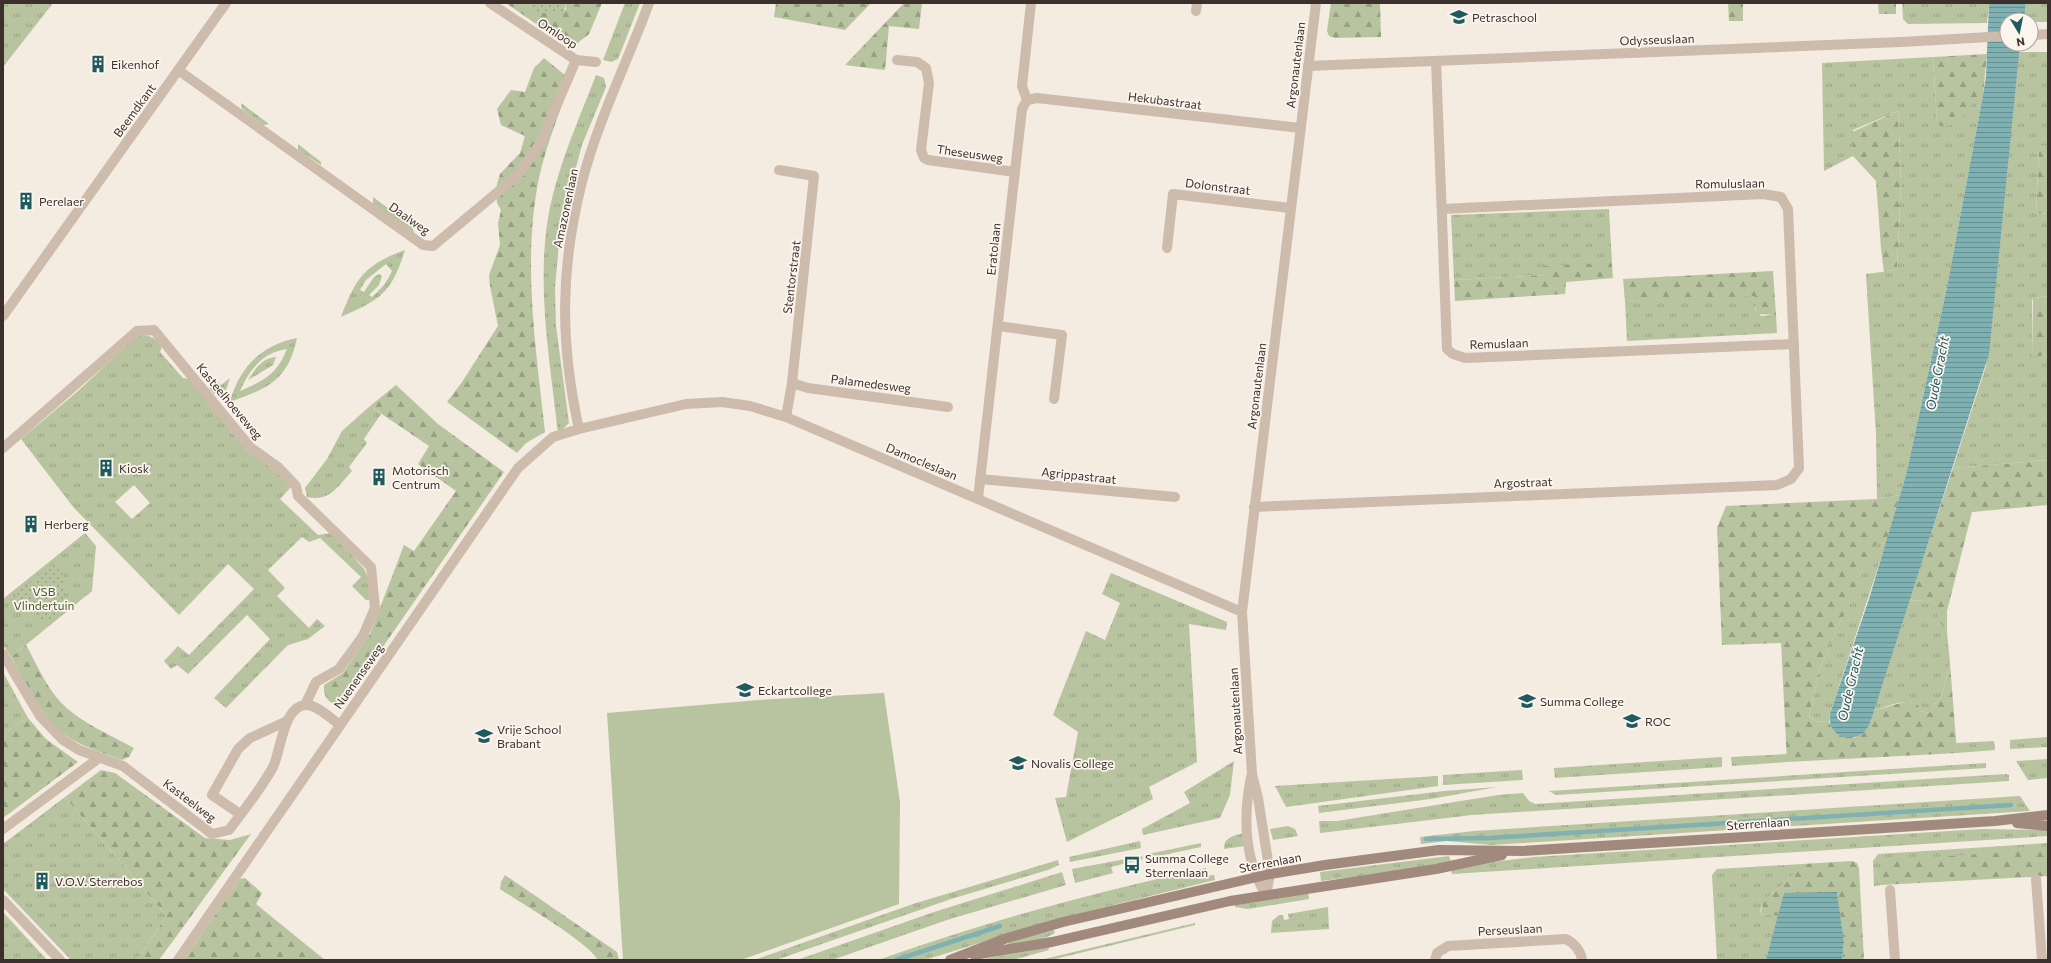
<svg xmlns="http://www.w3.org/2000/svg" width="2051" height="963" viewBox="0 0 2051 963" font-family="Commissioner,sans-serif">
  <defs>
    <pattern id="grass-tufts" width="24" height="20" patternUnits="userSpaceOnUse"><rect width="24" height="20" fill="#b8c4a0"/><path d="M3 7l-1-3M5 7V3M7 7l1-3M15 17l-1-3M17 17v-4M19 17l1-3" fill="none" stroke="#97a083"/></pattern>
    <pattern id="forest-firs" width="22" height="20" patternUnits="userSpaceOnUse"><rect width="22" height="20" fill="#b8c4a0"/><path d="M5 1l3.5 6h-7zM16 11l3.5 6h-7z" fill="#97a083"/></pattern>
    <pattern id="garden-dots" width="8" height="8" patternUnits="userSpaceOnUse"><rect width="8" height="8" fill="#b8c4a0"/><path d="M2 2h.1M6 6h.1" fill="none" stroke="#97a083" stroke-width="1.8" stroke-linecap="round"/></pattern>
    <pattern id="water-rules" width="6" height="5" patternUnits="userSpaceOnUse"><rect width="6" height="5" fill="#7fb0b2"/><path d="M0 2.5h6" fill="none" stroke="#699091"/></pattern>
  </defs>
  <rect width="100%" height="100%" fill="#f4ebe1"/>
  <g fill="url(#grass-tufts)" fill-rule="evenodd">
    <path d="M3,3H53L3,67Z"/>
    <path d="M625,3H640L618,59L611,62L603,60Z"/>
    <path d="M1902,3H1989L1987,23L1908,24L1903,19Z"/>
    <path d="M2026,3H2048V22H2031V20H2024Z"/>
    <path d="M2018,52H2048V146L2039,147L2036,214L2048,213V296L2033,298L2032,301V356L2048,355V460L1953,468L1986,366Z"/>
    <path d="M1933,57L1937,122L1966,111L1974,100L1983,95L1947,287L1906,475L1900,495L1877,499L1876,434L1866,275V274L1897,270L1901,180L1898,111L1853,130V156L1824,171L1822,63Z"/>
    <path d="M596,75L604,78L606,87L582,145L564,212L559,243L555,287L556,326L569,423L558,434C550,360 535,281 550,207C560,161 579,119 596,75Z"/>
    <path d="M241,103L269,124L263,125L242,109Z"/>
    <path d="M298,144L321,162V165L298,150Z"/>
    <path d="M373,197L412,226L414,233L373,204Z"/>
    <path d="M1609,209L1612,264L1542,275L1454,280L1451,215Z"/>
    <path d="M405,250C391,294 381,299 341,317C356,278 364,265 405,250ZM386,264L392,271C387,282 381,289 372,297L369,295L379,285L382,276L379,274L374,277L364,292L360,290L366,280Z"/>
    <path d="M1724,296H1755V310L1761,316L1776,315L1777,333L1627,341L1625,301Z"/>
    <path d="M138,335C150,335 154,337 162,346L160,352L183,378L189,379L246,450L274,470L291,487L280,499L318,535L332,533L365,570L369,583V600H366L352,586L361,577L320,538L309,542L302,537L268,570L285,588L277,596L309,628L317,619L325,626L308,639L288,645L226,708L214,698L270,639L247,615L188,674L177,665L171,669L164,661L178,646L189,655L254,589L228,564L179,615L74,508L21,439L78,391ZM134,485L150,503L132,519L115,502Z"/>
    <path d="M297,338C288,380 269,388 230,402C239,368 261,345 297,338ZM287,349C277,374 264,381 240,391C249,370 263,352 287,349Z"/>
    <path d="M276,357L273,365L248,380C255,369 262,358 276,357Z"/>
    <path d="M230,378L226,390H219L214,394L209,388L218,382L221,385Z"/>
    <path d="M370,406L381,414L364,439L367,443L349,467L352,471C337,487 330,502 307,497L305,488L327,459L342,431Z"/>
    <path d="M85,533L96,546L92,591L11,657L3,645V599Z"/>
    <path d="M1886,543L1830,714L1829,722L1815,721L1809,716L1820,668L1874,544Z"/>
    <path d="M1111,573L1227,622L1226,630L1189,624L1197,762L1149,787L1153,799L1067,842L1055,798L1066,797L1078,732L1053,715L1086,631L1105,640L1120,603L1102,594Z"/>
    <path d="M1909,600L1928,601L1934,603L1947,632L1950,663L1942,695L1929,713L1921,711C1912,693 1888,707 1873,711Z"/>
    <path d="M3,672L28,718L3,734Z"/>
    <path d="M2048,737V747L2010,749V740Z"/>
    <path d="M1994,741L1995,750L1957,753L1956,743Z"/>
    <path d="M1787,754V762L1732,766L1731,757Z"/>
    <path d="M1722,757V767L1555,778L1554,768Z"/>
    <path d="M2048,759V778L2028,780L2016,761Z"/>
    <path d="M1234,761L1230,795L1220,818L1143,835L1142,829L1190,803L1184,792Z"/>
    <path d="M1986,763V768L1556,795L1549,791Z"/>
    <path d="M1522,770L1523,780L1443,785V775Z"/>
    <path d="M2006,774L2009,775V781L1472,815L1320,833L1319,821H1337L1498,795L1523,793L1529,801L1535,804Z"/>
    <path d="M1438,776V786L1286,807L1275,786Z"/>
    <path d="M1497,787L1431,799L1319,813L1318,806L1444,791Z"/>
    <path d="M2020,796L2030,811L1491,845L1447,841L1421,844L1420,837L1474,831Z"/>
    <path d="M65,797L165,914V918L137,960H71L3,889V844Z"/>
    <path d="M1288,826L1295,829L1298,836L1273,840L1270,829Z"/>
    <path d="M1982,829L2048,830V836L1452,874L1451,870L1491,862L1534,857Z"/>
    <path d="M1244,833L1245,846L1224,849C1224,837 1233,836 1244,833Z"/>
    <path d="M1140,841L1141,848L1070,862L1069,857Z"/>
    <path d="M1201,843V847L1149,858L1148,854Z"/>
    <path d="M2048,843V851L1876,870L1881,885L1874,886L1873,861L1878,854Z"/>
    <path d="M1142,856L1143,859L1111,867L1113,873L1075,883L1072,869Z"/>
    <path d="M1449,856L1451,862L1423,868L1321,881L1320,872Z"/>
    <path d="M1058,860L1059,865L1048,870L951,899L776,960H754L913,904Z"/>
    <path d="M1802,864C1797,870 1792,876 1787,881C1777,890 1760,900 1760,914L1779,916L1766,960H1717L1712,875L1717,869Z"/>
    <path d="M1206,868L1207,876L1214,875L1215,880L1057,919L925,960H878C985,922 1094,892 1206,868Z"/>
    <path d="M1062,872L1066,885L947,920L832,960H797L934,912Z"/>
    <path d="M1308,891L1309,899L1248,909L1235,907V904Z"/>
    <path d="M1328,907L1329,929L1271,933L1272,921L1279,915H1283L1284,920L1289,919L1288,914Z"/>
    <path d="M3,912L47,960H3Z"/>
    <path d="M1195,923V925L1051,960H1040Z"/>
    <path d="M1053,929L1055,933L1037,942L1009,947L1008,942Z"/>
    <path d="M1048,947L1049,950L1012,960H979Z"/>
  </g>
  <g fill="url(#forest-firs)">
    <path d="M506,3H530L531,13L566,10V3H602L589,34L571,48Z"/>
    <path d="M776,3H871L845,30L774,17Z"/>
    <path d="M904,3H922L919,29L889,26L885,70L845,65Z"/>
    <path d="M1331,3H1380L1381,37L1335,38L1329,36L1327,31Z"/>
    <path d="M1728,3H1743V21H1729Z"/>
    <path d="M1878,3H1896V14H1879Z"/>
    <path d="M1987,54L1983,95C1965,105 1963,129 1940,126L1937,122L1933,57Z"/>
    <path d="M544,58L571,80C560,112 546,145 539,178C522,261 536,349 545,432L526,443L517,453L447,402L462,382L498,326L490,286L489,275L500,245L498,223L501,210L497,203L496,188L500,174L520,153L525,136L501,125L497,109L511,90L525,92L534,68Z"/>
    <path d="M1898,111L1901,180L1897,270L1884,272L1881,249L1876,181L1853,156L1852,132Z"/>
    <path d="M2048,146V213L2036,214L2039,147Z"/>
    <path d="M1610,263L1612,264L1613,278L1566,282L1565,294L1455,301L1454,280L1542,275L1544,266Z"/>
    <path d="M1773,271L1776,315L1756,314L1754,296L1625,301L1623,279Z"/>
    <path d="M2048,296V355L2032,357L2033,298Z"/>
    <path d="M396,385L438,424L504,472L344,703C331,707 323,699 324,685L343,673L370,634L404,545L414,551L456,491L418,464L429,446L370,406Z"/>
    <path d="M2048,460V505L1972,512L1947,611V632L1939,620L1934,603L1928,601L1909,600L1953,468Z"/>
    <path d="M1900,495L1886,543L1874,545L1820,668L1809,716L1815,721L1829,722C1834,732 1843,738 1855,738L1870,723L1873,711L1907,701L1918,705L1921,711L1929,713L1942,695L1950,663L1957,753L1787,762L1781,643L1722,645L1717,528L1726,506L1877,499Z"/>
    <path d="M26,645C36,663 44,682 57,698C76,721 109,734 134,748L129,757L122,760C104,753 85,748 68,737C43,721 26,683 11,657Z"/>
    <path d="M28,718L46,739L78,762L3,818V734Z"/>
    <path d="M101,770L115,773L205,838L230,840L251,834L159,960H137L165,918V914L65,797Z"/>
    <path d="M2040,850L2048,851V876L1881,885L1876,870L1901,859Z"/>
    <path d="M1852,861L1857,863L1859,868L1864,960H1842L1844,942L1837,893H1784L1779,916L1760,914L1764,900L1787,881L1802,864Z"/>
    <path d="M505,875L617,952L619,960H598C587,941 521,903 500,889L501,882Z"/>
    <path d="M245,878L262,893L256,904L325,960H184L240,879Z"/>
  </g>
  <g fill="url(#garden-dots)">
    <path d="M530,3H566L564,13H531Z"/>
    <path d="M57,561L65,580L63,612L53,619L40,621L22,606L15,594Z"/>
  </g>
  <path fill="#b8c4a0" d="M884,693L900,802L899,904L741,960H623L607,713L759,700Z"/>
  <g fill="url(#water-rules)">
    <path d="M1989,3H2026L2024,20H2007V44H2020L1989,354L1870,723C1858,749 1826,738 1830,714L1869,599L1906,475L1947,287L1983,95L1986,76Z"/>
    <path d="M1837,892L1844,942L1842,960H1766L1784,893Z"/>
  </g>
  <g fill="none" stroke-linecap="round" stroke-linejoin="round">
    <g stroke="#7fb0b2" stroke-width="4.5">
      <path d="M1426,839L1490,838L2011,805"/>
      <path d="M896,960L1000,926"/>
    </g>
    <g stroke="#cdbbac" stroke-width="10">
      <path d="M490,3L576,60L596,62"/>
      <path d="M1196,11L1197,3"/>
      <path d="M2031,35L2048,34"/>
      <path d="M897,60L917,62L926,68L929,83L921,150L924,158L928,160L1015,172"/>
      <path d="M1436,61L1447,349L1453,354L1465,358L1794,344"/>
      <path d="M1308,66L1901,42L2007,36"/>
      <path d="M178,70L423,245L433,246L518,175L540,144L576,60"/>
      <path d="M1027,100L1037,98L1300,128"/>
      <path d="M779,170L814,176L792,383L786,417"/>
      <path d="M1167,248L1173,194L1290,208"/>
      <path d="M3,316L226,3"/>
      <path d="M998,326L1062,335L1054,399"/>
      <path d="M792,383L808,388L948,407"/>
      <path d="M3,448L137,331L154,330L250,447L278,467L296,486L298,496L371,567L375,608L363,636L339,669L316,682L305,705"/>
      <path d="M980,479L1175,497"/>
      <path d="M978,499L1022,109L1027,100L1022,86L1031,3"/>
      <path d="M1254,507L1777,485L1791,479L1799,468L1788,209L1781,197L1763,194L1442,209"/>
      <path d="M1242,612L1316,3"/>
      <path d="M3,654L40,716L63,740L79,750L123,766L212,834L229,830C244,810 261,789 273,767C281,751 283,706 306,705C318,705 331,719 340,725"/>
      <path d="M240,814L212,795L238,749L250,738L287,721"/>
      <path d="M3,829L99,758"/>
      <path d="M2036,879L2042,960"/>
      <path d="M1890,890L1895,960"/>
      <path d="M3,900L60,960"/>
      <path d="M178,960L518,468L553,437L579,429"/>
      <path d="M1435,960L1437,953L1448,946L1566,939C1574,943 1581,951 1582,960"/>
    </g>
    <g stroke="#cdbbac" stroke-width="10">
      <path d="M649,3C627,63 598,120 582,182C560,268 560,343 579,429L686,404L722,402L750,406L786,417L1242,612L1252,774L1258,798L1270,874L1266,895"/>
      <path d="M1251,777C1243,817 1244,859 1266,895"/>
    </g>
    <g stroke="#a18a7d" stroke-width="10">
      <path d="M2017,823L2048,826"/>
      <path d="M974,955L1052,942L1230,901L1436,869L1502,855"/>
      <path d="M950,960L1007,938L1063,922L1270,874L1325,865L1439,850L1522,851L1995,821L2048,815"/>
    </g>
  </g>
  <defs>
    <g id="school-bare" transform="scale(1.38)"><path d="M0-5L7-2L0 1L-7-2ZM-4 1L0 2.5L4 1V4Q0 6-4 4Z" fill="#1f5a5e" stroke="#fbf5ee" stroke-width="2.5" paint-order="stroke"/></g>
    <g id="building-bare" transform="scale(1.38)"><path d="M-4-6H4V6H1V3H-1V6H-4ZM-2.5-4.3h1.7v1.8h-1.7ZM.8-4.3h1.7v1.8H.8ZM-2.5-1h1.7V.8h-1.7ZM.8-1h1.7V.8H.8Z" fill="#1f5a5e" stroke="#fbf5ee" stroke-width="2.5" paint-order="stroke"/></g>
    <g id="university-bare" transform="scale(1.38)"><path d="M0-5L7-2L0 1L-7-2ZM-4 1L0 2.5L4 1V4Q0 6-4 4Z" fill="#1f5a5e" stroke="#fbf5ee" stroke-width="2.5" paint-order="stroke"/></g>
    <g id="bus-bare" transform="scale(1.38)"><path d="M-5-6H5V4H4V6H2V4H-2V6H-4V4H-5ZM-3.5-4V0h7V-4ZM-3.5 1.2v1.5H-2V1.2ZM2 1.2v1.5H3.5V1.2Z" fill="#1f5a5e" stroke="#fbf5ee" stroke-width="2.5" paint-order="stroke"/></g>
  </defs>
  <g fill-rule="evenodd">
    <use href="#school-bare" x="1459" y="17"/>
    <use href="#building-bare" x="98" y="64"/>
    <use href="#building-bare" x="26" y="201"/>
    <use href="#building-bare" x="106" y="468"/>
    <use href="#building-bare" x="379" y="477"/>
    <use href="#building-bare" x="31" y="524"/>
    <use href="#school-bare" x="745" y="690"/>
    <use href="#university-bare" x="1527" y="701"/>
    <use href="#university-bare" x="1632" y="721"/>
    <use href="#school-bare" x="484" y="736"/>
    <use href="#school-bare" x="1018" y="763"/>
    <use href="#bus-bare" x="1132" y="865"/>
    <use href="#building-bare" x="42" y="881"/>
  </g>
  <g text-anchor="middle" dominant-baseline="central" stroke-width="3.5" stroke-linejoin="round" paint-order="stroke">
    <g font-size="12" fill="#3b302b" stroke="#fbf5ee" text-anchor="start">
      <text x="1472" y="17">Petraschool</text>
      <text x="111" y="64">Eikenhof</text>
      <text x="39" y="201">Perelaer</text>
      <text x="119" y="468">Kiosk</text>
      <text x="392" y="470">Motorisch<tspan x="392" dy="14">Centrum</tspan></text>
      <text x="44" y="524">Herberg</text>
      <text x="758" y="690">Eckartcollege</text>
      <text x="1540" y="701">Summa College</text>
      <text x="1645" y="721">ROC</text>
      <text x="497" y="729">Vrije School<tspan x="497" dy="14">Brabant</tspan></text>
      <text x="1031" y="763">Novalis College</text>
      <text x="1145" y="858">Summa College<tspan x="1145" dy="14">Sterrenlaan</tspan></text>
      <text x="55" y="881">V.O.V. Sterrebos</text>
    </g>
    <g font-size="12" fill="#3b302b" stroke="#fbf5ee">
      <text transform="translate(558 33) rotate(33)">Omloop</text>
      <text transform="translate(1657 39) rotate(-2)">Odysseuslaan</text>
      <text transform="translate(1295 65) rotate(-83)">Argonautenlaan</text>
      <text transform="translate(1165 100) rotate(7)">Hekubastraat</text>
      <text transform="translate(134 110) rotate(-54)">Beemdkant</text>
      <text transform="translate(970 153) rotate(8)">Theseusweg</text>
      <text transform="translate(1730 183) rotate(-1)">Romuluslaan</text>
      <text transform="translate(1218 186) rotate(7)">Dolonstraat</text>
      <text transform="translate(565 208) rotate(-78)">Amazonenlaan</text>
      <text transform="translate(410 218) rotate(35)">Daalweg</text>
      <text transform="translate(993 249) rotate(-84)">Eratolaan</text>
      <text transform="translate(791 277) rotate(-83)">Stentorstraat</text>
      <text transform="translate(1499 343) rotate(-2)">Remuslaan</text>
      <text transform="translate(871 383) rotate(7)">Palamedesweg</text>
      <text transform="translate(1256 386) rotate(-83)">Argonautenlaan</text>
      <text transform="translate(230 401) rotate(50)">Kasteelhoeveweg</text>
      <text transform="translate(922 461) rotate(23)">Damocleslaan</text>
      <text transform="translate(1079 475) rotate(6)">Agrippastraat</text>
      <text transform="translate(1523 482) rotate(-2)">Argostraat</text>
      <text transform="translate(358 676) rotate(-55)">Nuenenseweg</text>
      <text transform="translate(1235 711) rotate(-93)">Argonautenlaan</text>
      <text transform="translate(190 800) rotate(37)">Kasteelweg</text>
      <text transform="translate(1758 823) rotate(-4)">Sterrenlaan</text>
      <text transform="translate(1270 862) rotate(-11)">Sterrenlaan</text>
      <text transform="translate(1510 929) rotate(-3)">Perseuslaan</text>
    </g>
    <g font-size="12" fill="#4a5a2e" stroke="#fbf5ee">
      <text x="44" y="591">VSB<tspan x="44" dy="14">Vlindertuin</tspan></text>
    </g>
    <g font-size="13" font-style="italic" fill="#1f5a5e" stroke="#fbf5ee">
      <text transform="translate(1937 373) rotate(-79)">Oude Gracht</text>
      <text transform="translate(1850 684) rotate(-77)">Oude Gracht</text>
    </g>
  </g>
  <rect width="2051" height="963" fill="none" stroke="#3b302b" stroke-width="8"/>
  <g transform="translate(2019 32) rotate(170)"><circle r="19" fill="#fbf5ee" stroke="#aea6a0"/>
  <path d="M0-3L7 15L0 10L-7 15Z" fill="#1f5a5e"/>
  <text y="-6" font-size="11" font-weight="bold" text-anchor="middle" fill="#3b302b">N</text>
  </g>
</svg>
